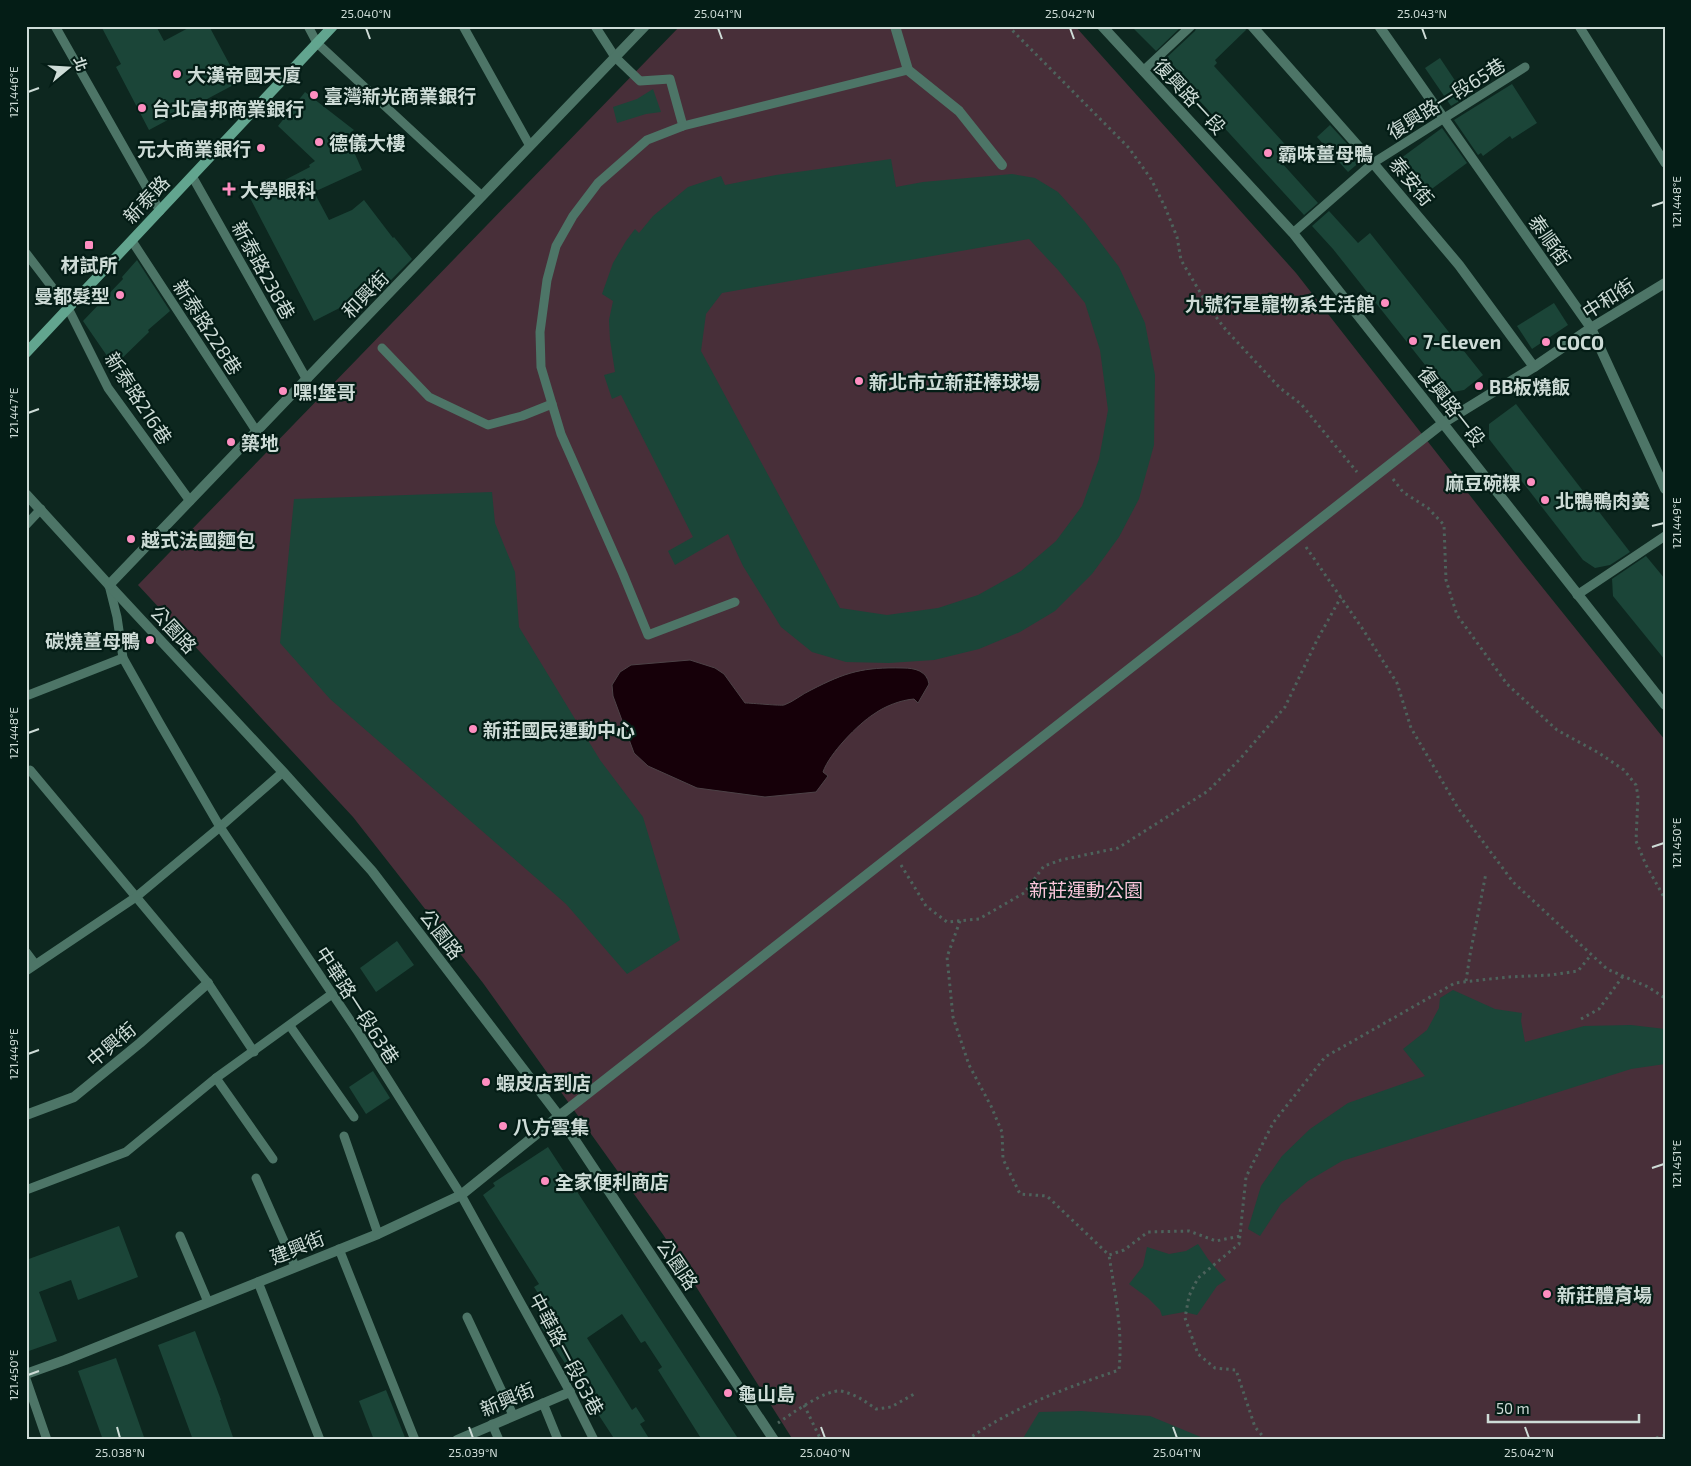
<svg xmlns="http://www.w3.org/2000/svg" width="1691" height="1466" viewBox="0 0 1691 1466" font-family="'Exo 2','Noto Sans TC',sans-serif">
  <rect width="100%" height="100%" fill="#0d271f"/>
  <path fill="#482f39" d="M680,26H1075L1296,273L1522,562L1665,740V1440H793L664,1236L483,983L353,817L138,585Z"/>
  <path fill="#160009" stroke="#4d4247" d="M690,660L715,668L724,674L745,703C752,703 781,706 784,705C793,702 802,694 811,690C846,672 863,667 903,668C915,668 927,671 929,684L918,703L914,699C901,700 885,706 874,714C858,724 829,754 823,772L828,776L816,792L765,797L697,788L648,766L634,753L613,696L612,685L620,672L631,665Z"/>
  <g fill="#1b4538" fill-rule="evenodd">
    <path d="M101,26H156L164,41L192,26H209L239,82L149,130L116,67L121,64Z"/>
    <path d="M1131,26H1182L1156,51Z"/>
    <path d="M1197,26H1245L1246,30L1215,60L1217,63L1214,66L1292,152L1281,162L1318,203L1304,215L1166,64L1168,62L1165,59L1195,31Z"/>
    <path d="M1440,58L1466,97L1451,106L1425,68Z"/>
    <path d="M1512,84L1537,123L1512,139L1510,136L1483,156L1481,153L1478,155L1454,120Z"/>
    <path d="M653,89L661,112L646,114L617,123L613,107L637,99Z"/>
    <path d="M305,92L354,130L347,136L362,170L314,192L329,220L352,210L364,200L393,238L394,237L412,259L377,294L373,291L314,321L250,198L310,167L309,165L315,161L278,126Z"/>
    <path d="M1330,125L1362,160L1348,172L1317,137Z"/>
    <path d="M1442,128L1467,163L1418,199L1393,164Z"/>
    <path d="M891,159L896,187L923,182L1012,174L1035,178L1058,192L1085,222L1119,267L1145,323L1155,375L1154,445L1139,499L1119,537L1092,574L1055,611L1020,632L979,649L934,660L889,663L846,662L812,652L781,627L743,566L728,534L675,565L668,551L693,537L621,395L612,399L604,375L615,372L610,340L609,320L613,301L602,294L613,263L626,241L635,229L639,233L653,216L688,187L721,176L725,185L776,175ZM1029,239L1058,270L1085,303L1100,350L1108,410L1099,459L1082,506L1056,541L1021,571L978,595L938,608L887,615L840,608L701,351L706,314L722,293Z"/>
    <path d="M1329,211L1358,243L1370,233L1483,375L1464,390L1453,392L1445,390L1333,249L1312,226Z"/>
    <path d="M137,260L170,311L148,330L149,332L114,366L83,321L123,279L122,277Z"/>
    <path d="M1554,303L1568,325L1532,349L1517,326Z"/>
    <path d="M1516,404L1630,552L1610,565L1595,568L1583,560L1489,439V424Z"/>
    <path d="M492,492L495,523L515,572L519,627L600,760L643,817L680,940L627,974L566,904L330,699L280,643L294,499Z"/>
    <path d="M1646,556L1665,579V660L1613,596L1612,579Z"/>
    <path d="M397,941L414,965L376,992L360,968Z"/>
    <path d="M1453,990L1495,1009L1522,1013L1521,1021L1525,1042L1584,1026L1631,1025L1665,1029V1064L1631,1069L1342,1161L1308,1181L1281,1204L1260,1236L1248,1229L1261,1186L1282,1156L1310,1129L1348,1103L1425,1076L1403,1049L1427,1030L1439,1008L1440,998Z"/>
    <path d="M373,1071L390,1098L366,1114L349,1087Z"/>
    <path d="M548,1147L739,1440H702L658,1370L662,1367L645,1341L641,1343L622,1314L587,1338L632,1410L636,1407L645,1421L640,1424L650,1440H615L542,1328L540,1325L553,1317L534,1287L539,1284L483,1195L495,1186L493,1183Z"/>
    <path d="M119,1226L138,1277L78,1300L71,1280L39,1292L57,1341L26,1352V1260Z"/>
    <path d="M1198,1244L1208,1259L1226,1280L1217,1286L1197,1315L1184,1312L1162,1316L1160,1310L1148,1298L1129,1284L1143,1266L1147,1247L1169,1254L1186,1251Z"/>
    <path d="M195,1331L221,1400H220L234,1440H193L158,1345Z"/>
    <path d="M116,1358L145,1440H103L78,1371Z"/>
    <path d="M386,1390L406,1440H374L359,1401Z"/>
    <path d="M1081,1411L1150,1416L1208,1440H1022L1039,1412Z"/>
  </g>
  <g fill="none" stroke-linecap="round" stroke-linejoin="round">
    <g stroke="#4d635c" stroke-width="3" stroke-dasharray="2.5 4" stroke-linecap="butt">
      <path d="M1008,26L1129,148L1151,179L1165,207L1177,237L1181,260L1210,309L1226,330L1280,388L1301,404L1357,472"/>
      <path d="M1393,479L1403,492L1428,508L1444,525L1446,580L1457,615L1507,684L1557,730L1599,753L1624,770L1636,785L1638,796L1636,841L1646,865L1665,899"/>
      <path d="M1306,547L1362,628L1397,683L1411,728L1458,808L1513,882L1607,969L1648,987L1665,998"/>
      <path d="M901,865L926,906L947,922L979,919L1024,893L1044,866L1061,860L1118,848L1208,791L1239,760L1285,707L1317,640L1341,597"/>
      <path d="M960,921L947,957L953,1017L969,1065L991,1106L1002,1132L1003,1159L1020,1194L1047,1196L1109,1255L1124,1250L1148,1232L1189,1231L1216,1241L1240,1236"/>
      <path d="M1466,981L1470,955L1486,873"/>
      <path d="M1581,1019L1599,1009L1623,976"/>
      <path d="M804,1405L821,1440"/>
      <path d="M778,1423C791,1414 826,1389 841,1391C855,1394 865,1401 876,1409L891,1407L916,1393"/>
      <path d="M967,1440C1013,1407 1066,1388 1119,1370C1123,1331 1115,1294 1109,1255"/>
      <path d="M1266,1440L1255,1427L1236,1370L1215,1368L1198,1354L1185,1318L1189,1296L1198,1278L1239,1244L1246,1177L1273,1123L1325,1057L1455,983L1508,977L1551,975L1578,971L1591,955"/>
      <path d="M1650,1440L1665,1435"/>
    </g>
    <g stroke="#4d7567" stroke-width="9">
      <path d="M55,26L160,211"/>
      <path d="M308,26L317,43L482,196"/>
      <path d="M463,26L530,146"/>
      <path d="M595,26L615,57L640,81L670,79L683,126"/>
      <path d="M1579,26L1665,163"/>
      <path d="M1143,71L1191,26"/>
      <path d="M192,176L307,380"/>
      <path d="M1293,233L1373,163L1525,67"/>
      <path d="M132,241L257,432"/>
      <path d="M26,253L68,308L108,388L190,501"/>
      <path d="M382,348L429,397L488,425L522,416L552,404"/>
      <path d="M26,525L41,509"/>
      <path d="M109,585L117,617L123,658L159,722L220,827L358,1032L461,1195L570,1392L594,1440"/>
      <path d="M1577,595L1665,536"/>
      <path d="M735,602L648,635L623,574L561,434L541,367L540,332L547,280L556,246L573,216L598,183L647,140L683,126L908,70"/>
      <path d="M26,696L123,658"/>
      <path d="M26,772L30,770L208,983L254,1052"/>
      <path d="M26,952L35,964"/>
      <path d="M26,971L136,897L220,827L283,772"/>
      <path d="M290,1026L354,1117"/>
      <path d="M216,1078L273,1159"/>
      <path d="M344,1136L378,1234"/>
      <path d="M256,1178L295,1266"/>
      <path d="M26,1190L126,1152L216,1078L332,994"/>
      <path d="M180,1236L208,1302"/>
      <path d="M339,1249L415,1440"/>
      <path d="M258,1282L320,1440"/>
      <path d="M467,1317L513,1415"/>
      <path d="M26,1379L47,1440"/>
      <path d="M543,1403L558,1440"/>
      <path d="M492,1424L499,1440"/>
    </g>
    <g stroke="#4d7567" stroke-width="10">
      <path d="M895,26L908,70L959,111L1002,165"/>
      <path d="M559,1116L1443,423"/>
    </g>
    <g stroke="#4d7567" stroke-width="10">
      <path d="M1252,26L1373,163L1459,265L1534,367"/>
      <path d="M1379,26L1591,328L1665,489"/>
      <path d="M1443,423L1534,367L1591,328L1665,283"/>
      <path d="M26,494L109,585L283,772L372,871L559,1116L774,1440"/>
      <path d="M109,585L645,26"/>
      <path d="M26,1115L74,1097L140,1043L208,983"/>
      <path d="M26,1374L65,1360L378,1234L461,1195L559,1116"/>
      <path d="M457,1440L570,1392"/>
    </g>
    <path stroke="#4d7567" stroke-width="10" d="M1102,26L1293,233L1665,705"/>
    <path stroke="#62a58f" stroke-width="10" d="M26,353L333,26"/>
  </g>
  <path fill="none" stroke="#cedcd7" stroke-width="2" d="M366,28L370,39M718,28L722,39M1070,28L1074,39M1422,28L1426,39M28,92L39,88M1652,206L1664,202M28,413L39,409M1652,526L1664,523M28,733L39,729M1652,847L1664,843M28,1054L39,1050M1652,1168L1664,1164M28,1375L39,1371M117,1427L120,1438M469,1427L473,1438M821,1427L825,1438M1173,1427L1177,1438M1525,1427L1529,1438"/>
  <g fill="#fd8ec0" stroke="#041d16" stroke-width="2">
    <circle cx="177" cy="74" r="5"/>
    <circle cx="314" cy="95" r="5"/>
    <circle cx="142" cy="108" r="5"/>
    <circle cx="319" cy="142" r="5"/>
    <circle cx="261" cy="148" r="5"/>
    <circle cx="1268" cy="153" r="5"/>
    <path d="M226.5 181.5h5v5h5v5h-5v5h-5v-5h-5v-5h5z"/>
    <rect x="84" y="240" width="10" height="10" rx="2.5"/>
    <circle cx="120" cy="295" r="5"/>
    <circle cx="1385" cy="303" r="5"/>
    <circle cx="1413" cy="341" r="5"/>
    <circle cx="1546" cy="342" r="5"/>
    <circle cx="859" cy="381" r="5"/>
    <circle cx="1479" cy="386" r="5"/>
    <circle cx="283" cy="391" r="5"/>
    <circle cx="231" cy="442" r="5"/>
    <circle cx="1531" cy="482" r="5"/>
    <circle cx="1545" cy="500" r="5"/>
    <circle cx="131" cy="539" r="5"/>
    <circle cx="150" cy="640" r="5"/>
    <circle cx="473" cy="729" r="5"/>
    <circle cx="486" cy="1082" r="5"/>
    <circle cx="503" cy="1126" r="5"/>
    <circle cx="545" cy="1181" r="5"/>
    <circle cx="1547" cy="1294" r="5"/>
    <circle cx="728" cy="1393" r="5"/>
  </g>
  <g text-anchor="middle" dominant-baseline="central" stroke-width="4.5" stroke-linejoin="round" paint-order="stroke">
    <g font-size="19" font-weight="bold" fill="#cedcd7" stroke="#041d16" text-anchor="start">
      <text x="187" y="74">大漢帝國天廈</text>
      <text x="324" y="95">臺灣新光商業銀行</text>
      <text x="152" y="108">台北富邦商業銀行</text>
      <text x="329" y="142">德儀大樓</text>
      <text x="251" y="148" text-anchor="end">元大商業銀行</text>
      <text x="1278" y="153">霸味薑母鴨</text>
      <text x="240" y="189">大學眼科</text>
      <text x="89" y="264" text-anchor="middle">材試所</text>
      <text x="110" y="295" text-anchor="end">曼都髮型</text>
      <text x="1375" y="303" text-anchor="end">九號行星寵物系生活館</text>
      <text x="1423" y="341">7-Eleven</text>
      <text x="1556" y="342">COCO</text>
      <text x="869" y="381">新北市立新莊棒球場</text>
      <text x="1489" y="386">BB板燒飯</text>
      <text x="293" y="391">嘿!堡哥</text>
      <text x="241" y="442">築地</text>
      <text x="1521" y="482" text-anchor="end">麻豆碗粿</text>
      <text x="1555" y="500">北鴨鴨肉羮</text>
      <text x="141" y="539">越式法國麵包</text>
      <text x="140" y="640" text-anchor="end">碳燒薑母鴨</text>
      <text x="483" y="729">新莊國民運動中心</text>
      <text x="496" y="1082">蝦皮店到店</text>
      <text x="513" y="1126">八方雲集</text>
      <text x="555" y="1181">全家便利商店</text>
      <text x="1557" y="1294">新莊體育場</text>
      <text x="738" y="1393">龜山島</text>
    </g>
    <g font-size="19" fill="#cedcd7" stroke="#041d16">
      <text transform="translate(1190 96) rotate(47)">復興路一段</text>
      <text transform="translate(1446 98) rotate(-32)">復興路一段65巷</text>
      <text transform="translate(1412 181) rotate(50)">泰安街</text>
      <text transform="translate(146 199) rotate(-47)">新泰路</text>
      <text transform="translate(1550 240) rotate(55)">泰順街</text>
      <text transform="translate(264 270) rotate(61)">新泰路238巷</text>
      <text transform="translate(365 294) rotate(-46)">和興街</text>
      <text transform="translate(1608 298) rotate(-32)">中和街</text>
      <text transform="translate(208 327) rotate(57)">新泰路228巷</text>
      <text transform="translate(139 398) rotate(57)">新泰路216巷</text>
      <text transform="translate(1452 406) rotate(52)">復興路一段</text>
      <text transform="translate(174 629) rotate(47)">公園路</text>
      <text transform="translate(442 934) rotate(53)">公園路</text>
      <text transform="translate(358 1005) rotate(57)">中華路一段63巷</text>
      <text transform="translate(111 1044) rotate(-40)">中興街</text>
      <text transform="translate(297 1247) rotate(-22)">建興街</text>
      <text transform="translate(678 1264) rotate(56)">公園路</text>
      <text transform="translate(567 1354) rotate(62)">中華路一段63巷</text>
      <text transform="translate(507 1399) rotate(-23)">新興街</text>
    </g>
    <g font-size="19" fill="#fac6db" stroke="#041d16">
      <text x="1086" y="889">新莊運動公園</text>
    </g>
  </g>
  <rect width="1691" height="1466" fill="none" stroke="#041d16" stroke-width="55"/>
  <g transform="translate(68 68) rotate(72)" stroke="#041d16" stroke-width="4" paint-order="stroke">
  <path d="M0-4L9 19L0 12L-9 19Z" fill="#cedcd7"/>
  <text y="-8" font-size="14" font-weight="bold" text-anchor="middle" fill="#cedcd7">北</text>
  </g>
  <path d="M1488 1414v8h151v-8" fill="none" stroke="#cedcd7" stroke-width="2.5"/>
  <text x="1496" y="1414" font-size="15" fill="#cedcd7" stroke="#041d16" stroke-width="4" paint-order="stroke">50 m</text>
  <rect x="28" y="28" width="1636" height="1410" fill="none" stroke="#cedcd7" stroke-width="2"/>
  <g font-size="12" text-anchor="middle" fill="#cedcd7">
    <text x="366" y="18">25.040°N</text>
    <text x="718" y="18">25.041°N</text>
    <text x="1070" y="18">25.042°N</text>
    <text x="1422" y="18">25.043°N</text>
    <text transform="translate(14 92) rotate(-90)" y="4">121.446°E</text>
    <text transform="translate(1677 202) rotate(-90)" y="4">121.448°E</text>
    <text transform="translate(14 413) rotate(-90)" y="4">121.447°E</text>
    <text transform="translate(1677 523) rotate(-90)" y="4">121.449°E</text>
    <text transform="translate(14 733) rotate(-90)" y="4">121.448°E</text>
    <text transform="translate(1677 843) rotate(-90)" y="4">121.450°E</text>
    <text transform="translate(14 1054) rotate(-90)" y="4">121.449°E</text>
    <text transform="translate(1677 1164) rotate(-90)" y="4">121.451°E</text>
    <text transform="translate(14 1375) rotate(-90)" y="4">121.450°E</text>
    <text x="120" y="1457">25.038°N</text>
    <text x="473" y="1457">25.039°N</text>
    <text x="825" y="1457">25.040°N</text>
    <text x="1177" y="1457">25.041°N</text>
    <text x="1529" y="1457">25.042°N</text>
  </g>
</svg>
